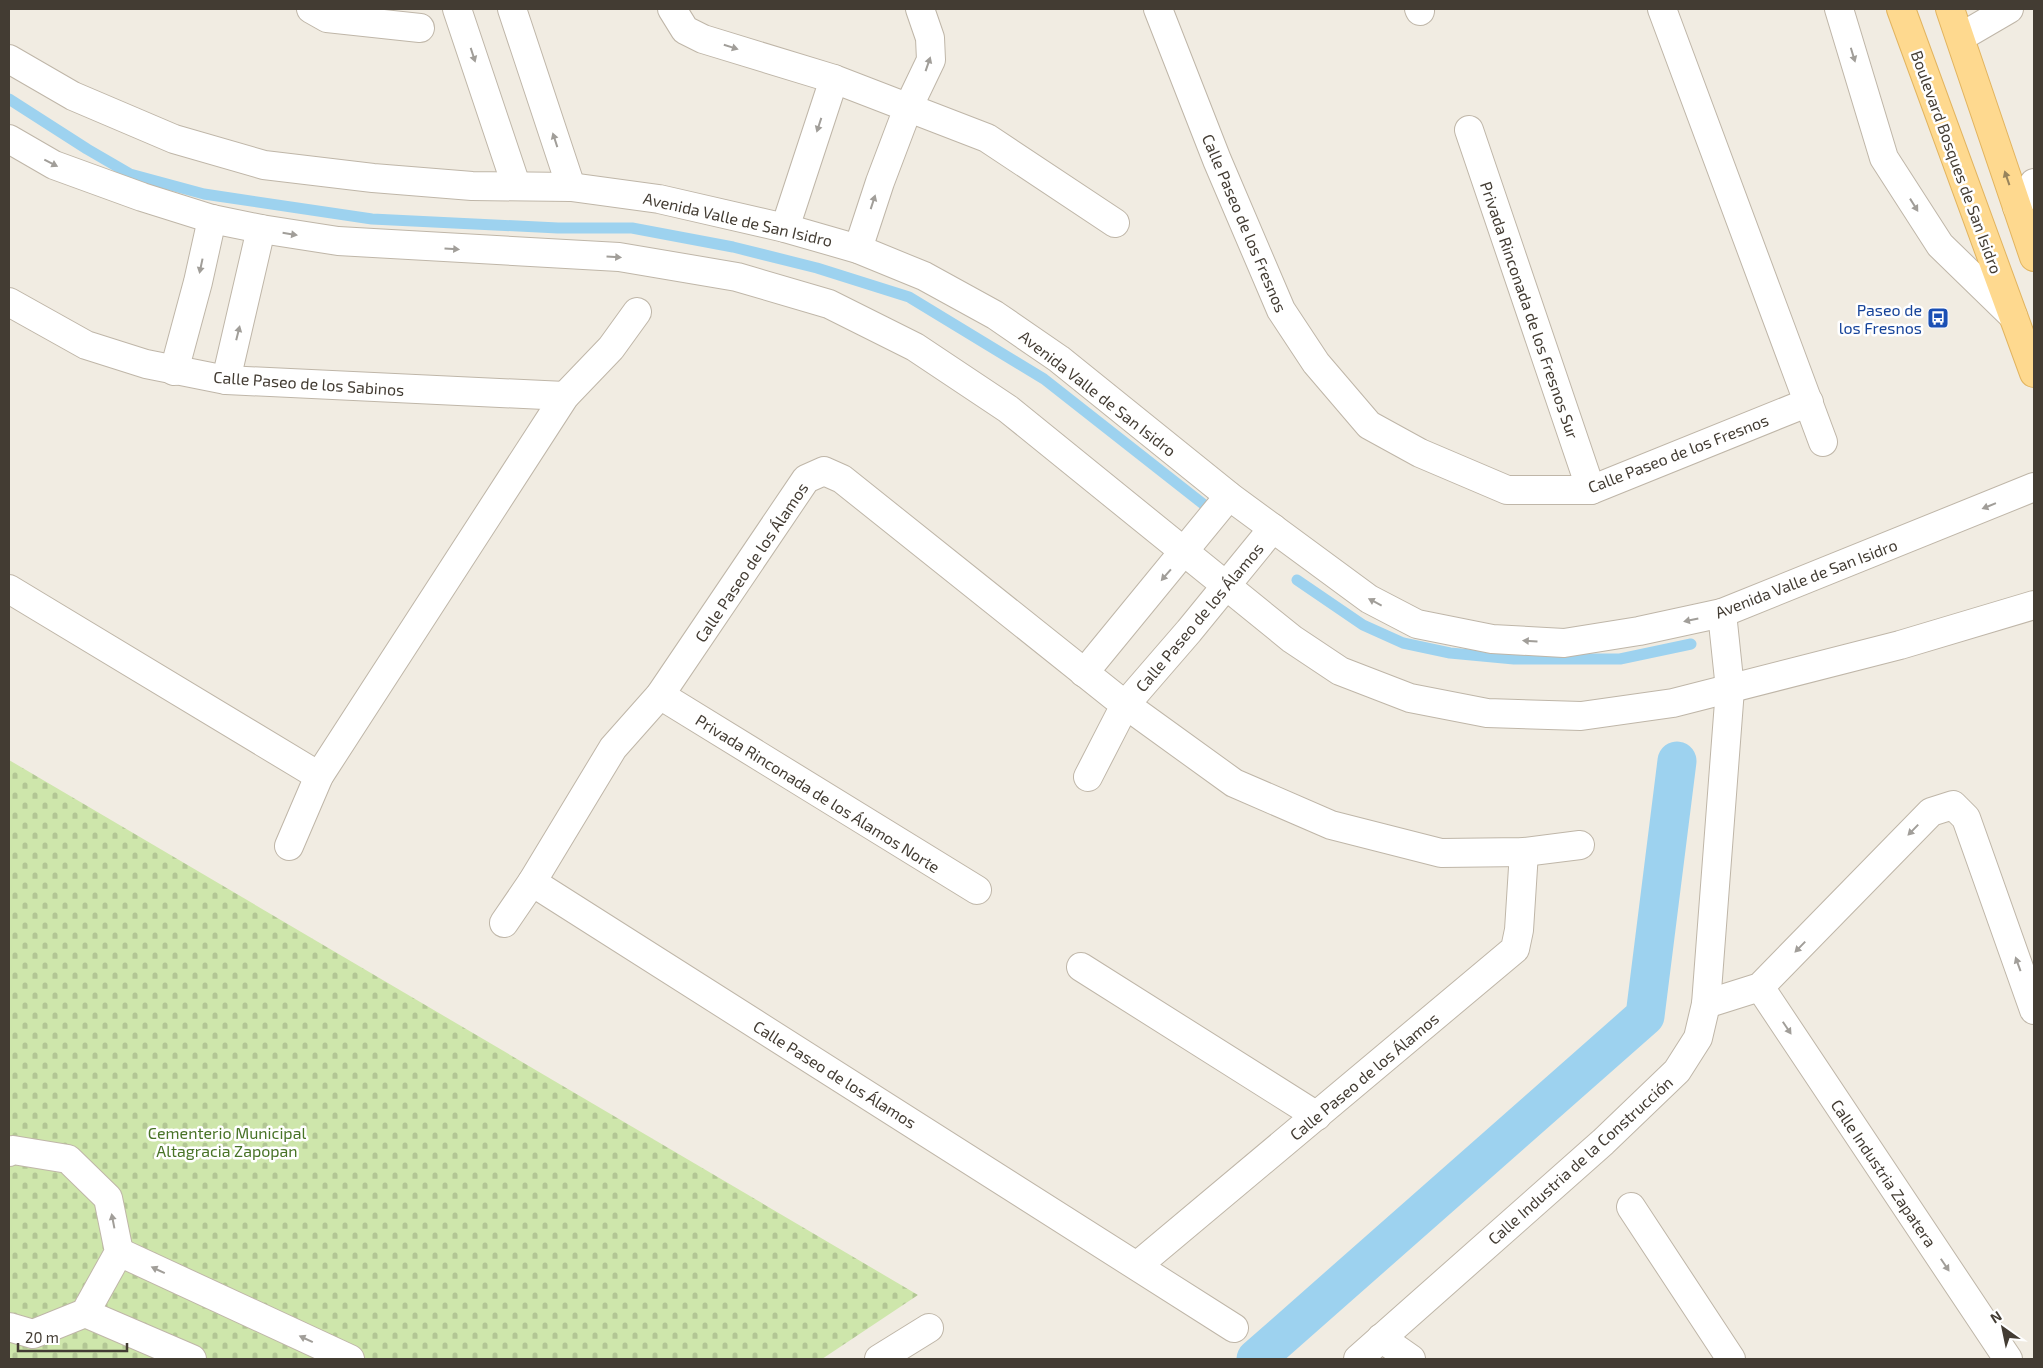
<svg xmlns="http://www.w3.org/2000/svg" width="2043" height="1368" viewBox="0 0 2043 1368" font-family="'Exo 2',sans-serif">
  <defs>
    <pattern id="cemetery-stones" width="16" height="16" patternUnits="userSpaceOnUse" patternTransform="scale(1.25)"><rect width="16" height="16" fill="#cee6ab"/><path d="M2 7V4a2 2 0 0 1 4 0v3zM10 15v-3a2 2 0 0 1 4 0v3z" fill="#b2c694"/></pattern>
  </defs>
  <rect width="100%" height="100%" fill="#f1ece2"/>
  <path fill="url(#cemetery-stones)" d="M9,760L918,1295L822,1359H9Z"/>
  <g fill="none" stroke-linecap="round" stroke-linejoin="round">
    <g stroke="#9dd2ef" stroke-width="11">
      <path d="M9,99L87,149L130,174L204,194L372,219L558,228H632L733,247L817,268L909,297L1044,379L1207,507"/>
      <path d="M1297,580L1363,625L1403,643L1450,653L1514,659H1620L1691,644"/>
    </g>
    <path stroke="#9dd2ef" stroke-width="39" d="M1256,1359L1645,1016L1677,761"/>
    <g stroke="#bfb6a8" stroke-width="30">
      <g id="minor">
        <path d="M311,9L327,18L420,28"/>
        <path d="M457,9L516,185"/>
        <path d="M512,9L571,187"/>
        <path d="M672,9L685,30L703,39L834,79L987,138L1115,223"/>
        <path d="M1158,9L1217,160L1281,310L1316,363L1369,425L1420,453L1507,490H1591L1809,402"/>
        <path d="M1419,9L1420,11"/>
        <path d="M1662,9L1823,442"/>
        <path d="M1839,9L1884,158L1940,245L2013,316"/>
        <path d="M1961,37L2009,9"/>
        <path d="M9,59L73,96L174,139L264,165L373,178L472,186L571,187L659,199L785,228L858,249L924,276L995,315L1059,359L1229,496L1369,599L1417,624L1492,639L1564,643L1639,631L1722,613L2034,487"/>
        <path d="M1469,130L1591,490"/>
        <path d="M9,139L54,165L142,197L212,219L261,229L338,241L619,257L737,277L829,304L915,347L1008,409L1292,639L1340,671L1410,698L1487,713L1581,716L1673,703L1900,645L2034,605"/>
        <path d="M2017,207L2034,183"/>
        <path d="M785,228L834,79"/>
        <path d="M858,249L880,182L908,108L931,60L930,38L920,9"/>
        <path d="M9,302L86,345L146,364L226,380L565,396"/>
        <path d="M174,371L198,282L212,219"/>
        <path d="M226,380L261,229"/>
        <path d="M9,589L319,776"/>
        <path d="M1084,673L1229,496"/>
        <path d="M660,695L977,890"/>
        <path d="M1088,777L1125,705L1189,631L1273,528"/>
        <path d="M289,846L319,776L565,396L611,348L637,312"/>
        <path d="M532,882L1234,1328"/>
        <path d="M504,923L532,882L613,748L660,695L806,479L824,471L842,479L1115,697L1234,783L1331,825L1441,853L1524,852L1580,845"/>
        <path d="M1081,967L1317,1116"/>
        <path d="M1760,987L2008,1359"/>
        <path d="M1706,1004L1760,987L1931,812L1953,805L1966,818L2034,1010"/>
        <path d="M9,1152L13,1150L68,1159L108,1198L119,1252L85,1313L33,1334L9,1327"/>
        <path d="M1631,1207L1731,1359"/>
        <path d="M119,1252L350,1359"/>
        <path d="M1138,1265L1515,949L1519,930L1524,852"/>
        <path d="M85,1313L192,1359"/>
        <path d="M1381,1338L1411,1359"/>
        <path d="M879,1359L929,1328"/>
        <path d="M1358,1359L1603,1142L1677,1071L1698,1038L1706,1004L1730,689L1722,613"/>
      </g>
    </g>
    <g stroke="#e2b45f" stroke-width="30">
      <g id="major">
        <path d="M1901,9L2034,373"/>
        <path d="M1950,9L2034,257"/>
      </g>
    </g>
    <use href="#minor" stroke="#fff" stroke-width="28"/>
    <use href="#major" stroke="#fed98f" stroke-width="28"/>
  </g>
  <defs><path id="oneway-solid" d="M-6-.8H1V-3.2L6.5 0L1 3.2V.8H-6Z" transform="scale(1.25)"/></defs>
  <g fill="#a19e99">
    <use href="#oneway-solid" transform="translate(731 47) rotate(17)"/>
    <use href="#oneway-solid" transform="translate(473 55) rotate(72)"/>
    <use href="#oneway-solid" transform="translate(1853 55) rotate(73)"/>
    <use href="#oneway-solid" transform="translate(928 64) rotate(-71)"/>
    <use href="#oneway-solid" transform="translate(819 125) rotate(108)"/>
    <use href="#oneway-solid" transform="translate(555 140) rotate(-108)"/>
    <use href="#oneway-solid" transform="translate(51 163) rotate(27)"/>
    <use href="#oneway-solid" transform="translate(873 202) rotate(-72)"/>
    <use href="#oneway-solid" transform="translate(1914 205) rotate(58)"/>
    <use href="#oneway-solid" transform="translate(290 234) rotate(9)"/>
    <use href="#oneway-solid" transform="translate(452 249) rotate(4)"/>
    <use href="#oneway-solid" transform="translate(614 257) rotate(4)"/>
    <use href="#oneway-solid" transform="translate(201 266) rotate(102)"/>
    <use href="#oneway-solid" transform="translate(238 333) rotate(-76)"/>
    <use href="#oneway-solid" transform="translate(1989 506) rotate(158)"/>
    <use href="#oneway-solid" transform="translate(1166 575) rotate(131)"/>
    <use href="#oneway-solid" transform="translate(1375 602) rotate(-152)"/>
    <use href="#oneway-solid" transform="translate(1691 620) rotate(168)"/>
    <use href="#oneway-solid" transform="translate(1530 641) rotate(-177)"/>
    <use href="#oneway-solid" transform="translate(1913 830) rotate(134)"/>
    <use href="#oneway-solid" transform="translate(1800 947) rotate(134)"/>
    <use href="#oneway-solid" transform="translate(2018 964) rotate(-110)"/>
    <use href="#oneway-solid" transform="translate(1787 1028) rotate(56)"/>
    <use href="#oneway-solid" transform="translate(113 1221) rotate(-101)"/>
    <use href="#oneway-solid" transform="translate(1945 1265) rotate(56)"/>
    <use href="#oneway-solid" transform="translate(158 1270) rotate(-155)"/>
    <use href="#oneway-solid" transform="translate(306 1339) rotate(-155)"/>
  </g>
  <use fill="#97835c" href="#oneway-solid" transform="translate(2007 178) rotate(-109)"/>
  <defs>
    <g id="bus-square" transform="scale(1.125)"><rect x="-9" y="-9" width="18" height="18" rx="4" fill="#1a4fb4" stroke="#fff"/><path d="M-5-6H5V4H4V6H2V4H-2V6H-4V4H-5ZM-3.5-4V0h7V-4ZM-3.5 1.2v1.5H-2V1.2ZM2 1.2v1.5H3.5V1.2Z" fill="#fff"/></g>
  </defs>
  <g fill-rule="evenodd">
    <use href="#bus-square" x="1938" y="318"/>
  </g>
  <g text-anchor="middle" dominant-baseline="central" stroke-width="5" stroke-linejoin="round" paint-order="stroke">
    <g font-size="16" fill="#433c33" stroke="#fff">
      <text transform="translate(1957 162) rotate(70)">Boulevard Bosques de San Isidro</text>
      <text transform="translate(738 219) rotate(13)">Avenida Valle de San Isidro</text>
      <text transform="translate(1245 223) rotate(67)">Calle Paseo de los Fresnos</text>
      <text transform="translate(1530 310) rotate(71)">Privada Rinconada de los Fresnos Sur</text>
      <text transform="translate(309 383) rotate(4)">Calle Paseo de los Sabinos</text>
      <text transform="translate(1098 393) rotate(38)">Avenida Valle de San Isidro</text>
      <text transform="translate(1678 453) rotate(-21)">Calle Paseo de los Fresnos</text>
      <text transform="translate(751 562) rotate(-56)">Calle Paseo de los Álamos</text>
      <text transform="translate(1806 578) rotate(-21)">Avenida Valle de San Isidro</text>
      <text transform="translate(1199 617) rotate(-50)">Calle Paseo de los Álamos</text>
      <text transform="translate(818 793) rotate(32)">Privada Rinconada de los Álamos Norte</text>
      <text transform="translate(835 1074) rotate(32)">Calle Paseo de los Álamos</text>
      <text transform="translate(1364 1076) rotate(-40)">Calle Paseo de los Álamos</text>
      <text transform="translate(1580 1160) rotate(-42)">Calle Industria de la Construcción</text>
      <text transform="translate(1884 1173) rotate(56)">Calle Industria Zapatera</text>
    </g>
    <g font-size="16" fill="#164399" stroke="#fff" text-anchor="end">
      <text x="1922" y="309">Paseo de<tspan x="1922" dy="18">los Fresnos</tspan></text>
    </g>
    <g font-size="16" fill="#487327" stroke="#fff">
      <text x="227" y="1132">Cementerio Municipal<tspan x="227" dy="18">Altagracia Zapopan</tspan></text>
    </g>
  </g>
  <rect width="2043" height="1368" fill="none" stroke="#433c33" stroke-width="20"/>
  <g transform="translate(2003 1328) rotate(327)" stroke="#ffffff" stroke-width="4" paint-order="stroke">
  <path d="M0-4L9 19L0 12L-9 19Z" fill="#433c33"/>
  <text y="-8" font-size="14" font-weight="bold" text-anchor="middle" fill="#433c33">N</text>
  </g>
  <path d="M18 1343v8h109v-8" fill="none" stroke="#433c33" stroke-width="2.5"/>
  <text x="25" y="1343" font-size="15" fill="#433c33" stroke="#ffffff" stroke-width="4" paint-order="stroke">20 m</text>
</svg>
